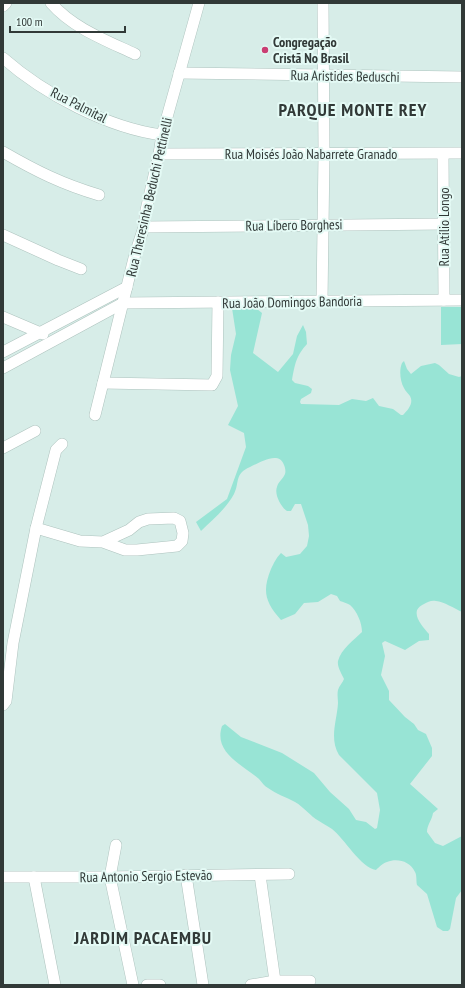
<svg xmlns="http://www.w3.org/2000/svg" width="465" height="988" viewBox="0 0 465 988" font-family="'PT Sans Narrow',sans-serif">
  <rect width="100%" height="100%" fill="#d7ede8"/>
  <g fill="#98e4d5">
    <path d="M245,305L257,309L262,313L253,353L278,372L293,354L297,336L303,325L306,332L307,344C296,356 295,364 292,380L295,383L308,386L312,389L311,393L301,399L300,402L301,404L339,405L352,399L366,401L373,398L379,406L393,409L401,415H403C408,410 414,403 410,396C408,393 405,391 404,388C400,381 399,370 402,363L404,361L407,369L411,374L421,366L435,363L439,365L449,374L459,377L462,376V612C454,608 444,602 436,601C431,600 428,602 424,604C408,611 422,626 429,634V640L419,641L405,650L385,641L382,643L385,656L381,675L389,691V700L405,717L414,724L418,730L426,734L432,748V756L410,784L438,809L433,813C432,820 427,825 427,832L435,843L443,846L462,836V890L456,898L450,929L448,931H443L437,927L427,894L417,885C416,881 417,875 415,872C410,861 397,858 387,862C383,863 379,867 376,870C361,868 344,838 332,829C328,826 323,824 319,821C310,816 304,807 295,802C286,797 276,794 268,788C264,786 262,782 259,779C243,765 213,753 222,726L225,724L241,737L282,753L314,773L330,792L349,809L356,820L366,822L375,829L377,828L380,810L377,793L339,755C329,738 337,721 338,703C338,699 337,694 338,690C339,686 343,682 344,679C342,674 337,667 338,661C341,649 354,640 362,632C362,623 357,611 350,605C347,603 343,602 340,601L337,596L331,594L318,602L304,603L295,614L281,620C265,602 262,591 271,569C274,563 276,558 281,553L286,557L300,554L307,546L309,536L308,525L301,504H295L291,511H287C281,507 274,494 277,487C278,482 283,479 285,474C286,471 285,467 284,465C279,450 259,463 250,467C234,474 240,482 234,494C226,509 212,520 201,531L196,522L227,499L246,447L244,433L228,425L238,406L230,370L231,355L236,334L232,308Z"/>
    <path d="M462,307V344L441,345V307Z"/>
  </g>
  <g fill="none" stroke-linecap="round" stroke-linejoin="round">
    <g stroke="#aec3be" stroke-width="12">
      <g id="minor">
        <path d="M51,3C73,28 105,40 135,54"/>
        <path d="M3,6L6,3"/>
        <path d="M3,58C44,94 108,128 162,135"/>
        <path d="M179,73L462,77"/>
        <path d="M3,152C36,171 62,184 99,195"/>
        <path d="M159,154L462,153"/>
        <path d="M443,154L444,300"/>
        <path d="M144,227L444,224"/>
        <path d="M3,235L58,260L81,269"/>
        <path d="M322,301L324,154L323,3"/>
        <path d="M3,317L43,334"/>
        <path d="M3,352L127,287"/>
        <path d="M3,368L123,303L462,300"/>
        <path d="M103,383L212,385L217,376L218,302"/>
        <path d="M95,415L135,254L144,227L146,210L159,154L162,135L199,3"/>
        <path d="M3,448L35,431"/>
        <path d="M36,528L80,541L103,542L125,550H137L177,546L182,541L183,533L180,521L174,518L148,519L139,522L129,530L103,542"/>
        <path d="M3,705L6,701L13,643L36,528L56,450L62,444"/>
        <path d="M116,845L110,877L133,985"/>
        <path d="M186,875L203,985"/>
        <path d="M260,875L275,981"/>
        <path d="M3,877H110L289,874"/>
        <path d="M34,877L55,985"/>
        <path d="M147,985H160"/>
        <path d="M251,985L275,981H310"/>
      </g>
    </g>
    <use href="#minor" stroke="#fff" stroke-width="11"/>
  </g>
  <circle fill="#ca3e73" stroke="#e4faf5" stroke-width="1.5" cx="265" cy="50" r="4"/>
  <g text-anchor="middle" dominant-baseline="central" stroke-width="4" stroke-linejoin="round" paint-order="stroke">
    <g font-size="14" font-weight="bold" fill="#313937" stroke="#e4faf5" text-anchor="start">
      <text x="273" y="42">Congregação<tspan x="273" dy="16">Cristã No Brasil</tspan></text>
    </g>
    <g font-size="14" fill="#313937" stroke="#e4faf5">
      <text transform="translate(345 76) rotate(1)">Rua Aristides Beduschi</text>
      <text transform="translate(79 105) rotate(27)">Rua Palmital</text>
      <text x="311" y="154">Rua Moisés João Nabarrete Granado</text>
      <text transform="translate(149 197) rotate(-77)">Rua Theresinha Beduchi Pettinelli</text>
      <text transform="translate(294 225) rotate(-1)">Rua Líbero Borghesi</text>
      <text transform="translate(444 227) rotate(-90)">Rua Atílio Longo</text>
      <text transform="translate(292 302) rotate(-1)">Rua João Domingos Bandoria</text>
      <text transform="translate(146 876) rotate(-1)">Rua Antonio Sergio Estevão</text>
    </g>
    <g font-size="18" font-weight="bold" letter-spacing="1" fill="#313937" stroke="#e4faf5">
      <text x="353" y="109">PARQUE MONTE REY</text>
      <text x="143" y="937">JARDIM PACAEMBU</text>
    </g>
  </g>
  <rect width="465" height="988" fill="none" stroke="#313937" stroke-width="8"/>
  <path d="M10 26v6h115v-6" fill="none" stroke="#313937" stroke-width="2"/>
  <text x="16" y="26" font-size="12" fill="#313937" stroke="#e4faf5" stroke-width="3" paint-order="stroke">100 m</text>
</svg>
